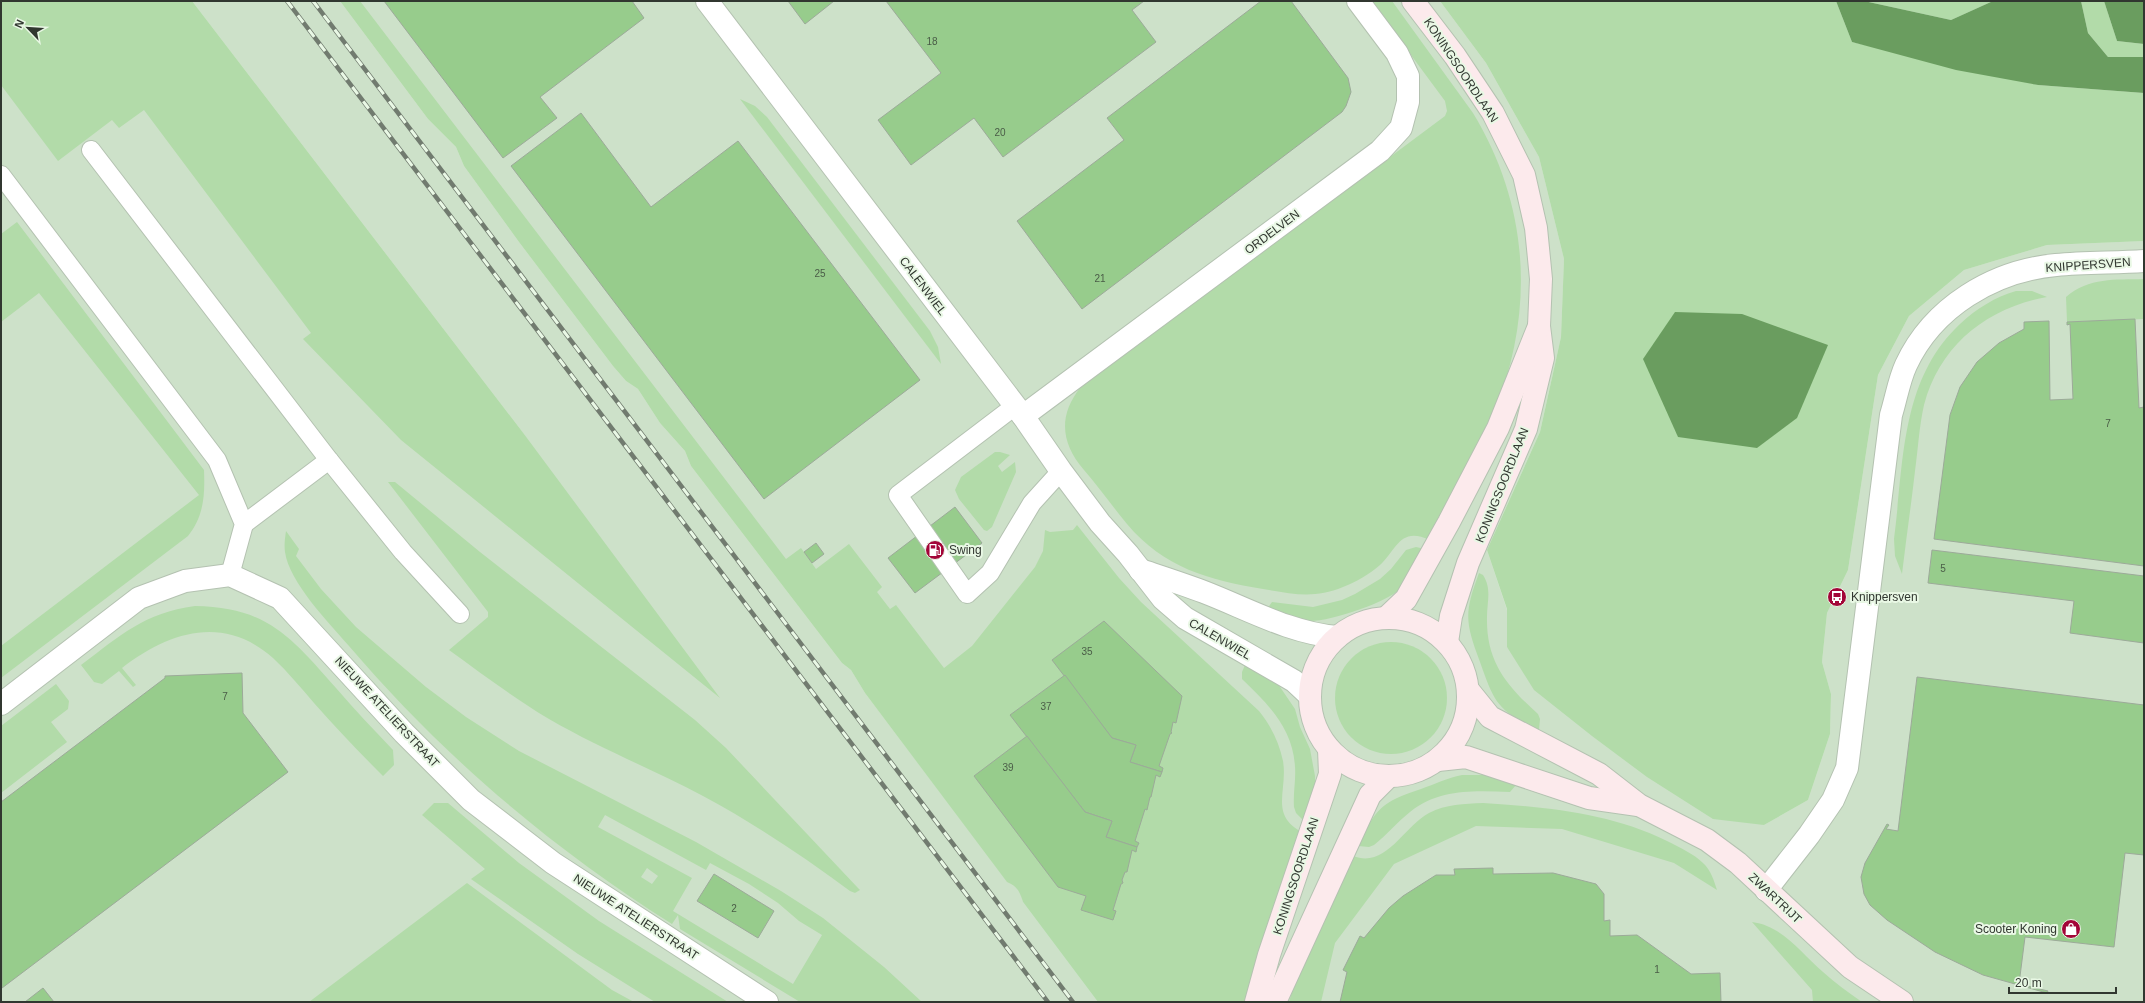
<svg xmlns="http://www.w3.org/2000/svg" width="2145" height="1003" viewBox="0 0 2145 1003" font-family="Helvetica,sans-serif">
  <rect width="100%" height="100%" fill="#dbead8"/>
  <g fill="#cde1c9" fill-rule="evenodd">
    <path d="M1,1H156L646,637L664,651L521,430L192,1H340L428,119L456,147L464,166L519,242L613,366L626,381L638,389L660,423L685,451L691,466L842,663L851,670L865,693L1007,881L1014,885L1021,893L1023,902L1098,1002H1ZM763,788L859,889V890L855,893L831,877Z"/>
    <path d="M352,1H1440L1486,63L1539,157L1564,259L1561,337L1540,432L1487,550L1507,610V647L1764,825L1808,800L1830,734L1831,694L1822,662L1827,613L1848,570L1878,375L1909,316L1964,270L2047,245L2144,241V1002H1109Z"/>
  </g>
  <g fill="#b2dba9" fill-rule="evenodd">
    <path d="M1,1H192L521,430L720,698L401,440L303,339L311,333L144,110L119,128L112,120L58,161L1,85Z"/>
    <path d="M340,1H360L786,559L801,548L816,569L849,544L882,587L877,592L890,609L896,605L944,668L972,646L1035,567L1043,551L1045,530L1050,532L1073,530L1077,525L1119,578L1141,602L1259,711C1271,726 1279,742 1283,761C1288,790 1269,815 1302,832L1245,1002H1098L1023,902C1020,892 1017,886 1007,882L865,693L851,670L842,663L691,466L685,451L660,423L638,389L626,381L613,366L519,242L464,166L456,147L428,119Z"/>
    <path d="M1371,1H1392L1473,113C1530,207 1535,312 1494,413C1488,428 1479,442 1472,456C1458,484 1444,512 1430,540C1400,526 1397,549 1380,565C1370,574 1356,582 1343,587C1314,599 1293,594 1263,589C1209,580 1164,568 1127,524C1112,506 1099,487 1084,470C1061,443 1058,416 1080,388L1445,116L1447,111L1445,101Z"/>
    <path d="M1440,1H1836L1852,42L2038,85L2144,93V241L2047,245L1964,270L1909,316L1878,375L1848,570L1827,613L1822,662L1831,694L1830,734L1808,800L1764,825L1713,819L1647,777L1592,736L1534,690L1507,647V609L1487,550L1540,432L1561,337L1564,259L1539,157L1486,63Z"/>
    <path d="M1864,1H1993L1951,20Z"/>
    <path d="M2081,1H2104L2117,41L2144,44V57H2108L2088,33Z"/>
    <path d="M740,99L755,106L767,117L930,331L938,347L941,364Z"/>
    <path d="M17,222L204,470C205,495 204,516 188,536L1,678V646L199,495L39,293L1,322V234Z"/>
    <path d="M2144,279V319L2067,322L2066,297C2089,277 2115,280 2144,279Z"/>
    <path d="M2016,291H2032L2047,297C1987,308 1940,345 1924,405C1919,427 1918,450 1915,471C1911,506 1906,540 1902,574L1895,556L1894,539C1904,463 1900,380 1960,324C1976,309 1995,297 2016,291Z"/>
    <path d="M995,452H1000L1010,455L998,466L1002,472L1015,462L1016,472L992,527L987,531L984,530L959,499L955,490L961,477Z"/>
    <path d="M388,482H395L480,552L695,720L726,748L860,890L855,893L850,891C803,856 755,824 703,796C652,769 599,748 549,719C514,698 482,674 449,650L488,617V612Z"/>
    <path d="M286,531L299,549L296,556L321,589L356,627L426,687L466,717L519,751L696,842L781,891L823,918L884,967L922,1002H800L680,929L678,915L672,924C550,847 443,756 349,646C329,623 289,582 285,552C284,545 285,538 286,531ZM605,815L706,870L710,863L749,884L778,903L799,921L822,935L793,984L673,911L692,878L598,827ZM647,868L658,876L652,884L641,877Z"/>
    <path d="M1416,547L1425,549C1418,561 1411,575 1403,586C1391,602 1328,622 1309,621C1296,620 1280,613 1267,609L1272,602L1313,607L1342,600L1355,594L1380,579L1391,569L1406,550Z"/>
    <path d="M1479,573L1483,575C1492,589 1487,601 1487,617C1486,661 1506,685 1538,714L1540,719L1539,730C1497,710 1495,704 1480,662C1465,622 1464,613 1479,573Z"/>
    <path d="M195,606C267,607 291,637 336,688C354,709 374,730 393,750L394,765L383,776C359,752 336,728 314,703C301,688 288,672 273,658C223,614 169,632 122,668L136,685L133,687L119,671L102,684L94,682L81,665C121,635 144,613 195,606Z"/>
    <circle cx="1391" cy="698" r="56"/>
    <path d="M1245,665L1278,684L1295,709L1300,727L1310,749L1315,776V784L1305,822L1296,813L1294,807C1293,793 1296,780 1295,767C1293,728 1268,704 1242,679V672Z"/>
    <path d="M56,684L69,701L68,709L51,722L67,742L1,793V726Z"/>
    <path d="M1462,775H1484L1516,785L1510,792C1475,791 1440,788 1410,812C1397,822 1387,835 1374,845L1369,847L1358,846C1377,807 1380,803 1421,789C1435,784 1447,778 1462,775Z"/>
    <path d="M434,803H448L519,863L599,921L728,1002H655L578,954L471,879L485,869L422,815Z"/>
    <path d="M1483,803C1546,807 1610,813 1667,841C1679,847 1694,854 1703,863C1711,870 1714,881 1717,890L1674,863L1562,829L1476,826L1394,864L1335,943L1321,1002H1289L1300,964L1353,856C1386,869 1403,827 1429,813C1446,804 1464,804 1483,803Z"/>
    <path d="M467,883L612,990L634,1002H309Z"/>
    <path d="M1752,922C1783,926 1801,953 1823,972C1835,983 1849,993 1862,1002H1813L1812,990Z"/>
  </g>
  <g fill="#6a9d5f">
    <path d="M1836,1H1864L1951,20L1993,1H2081L2088,33L2108,57H2144V93L2038,85L1956,70L1852,42Z"/>
    <path d="M2104,1H2144V44L2117,41Z"/>
    <path d="M1675,312L1742,314L1828,345L1797,418L1757,448L1678,437L1643,359Z"/>
  </g>
  <g fill="#97cc8c" stroke="#9caa99">
    <path d="M384,1H632L644,18L540,97L557,118L503,158Z"/>
    <path d="M788,1H834L805,24Z"/>
    <path d="M886,1H1144L1132,10L1156,42L1003,157L974,118L911,165L878,120L941,73Z"/>
    <path d="M1261,1H1291L1348,78L1351,92L1346,106L1342,112L1082,309L1017,221L1124,140L1107,118Z"/>
    <path d="M581,113L651,207L738,141L920,380L764,499L511,166Z"/>
    <path d="M2135,319L2139,408L2144,407V566L1934,539L1950,415L1960,387L1977,362L1999,343L2024,329V322L2049,321L2050,400L2073,399L2070,324L2067,325V322Z"/>
    <path d="M955,507L982,543L915,593L888,558Z"/>
    <path d="M816,543L824,554L812,563L804,552Z"/>
    <path d="M1932,550L2144,576V643L2070,633L2074,601L1928,583Z"/>
    <path d="M1104,621L1182,696L1176,723L1173,722L1171,732L1172,733L1170,734L1159,766L1163,768L1162,772L1130,762L1136,745L1112,738L1052,660Z"/>
    <path d="M242,673L243,713L288,772L2,988L1,802L165,678V676Z"/>
    <path d="M1065,675L1112,738L1136,745L1130,762L1162,772L1160,777L1156,775L1151,797H1150L1147,810L1145,809L1135,841L1139,843L1137,847L1106,837L1112,821L1085,812L1010,715Z"/>
    <path d="M1917,677L2144,705V855L2125,853L2114,947L2025,937L2019,984L2048,991L2047,993L1983,975L1935,952L1887,920L1870,905L1864,894L1861,877L1865,863L1887,824L1889,825L1886,829L1898,831Z"/>
    <path d="M1027,736L1085,812L1112,821L1106,837L1137,847L1136,852L1132,850L1127,872H1125L1122,880L1123,883L1121,884L1113,910L1116,911L1113,920L1081,910L1086,896L1058,887L974,776Z"/>
    <path d="M1493,868V874L1553,873L1596,884L1604,894V921L1610,920V936L1637,935L1691,974L1720,973L1721,1002H1340L1347,972L1343,970L1360,936L1364,938L1389,908L1403,896L1436,875H1455L1454,869Z"/>
    <path d="M714,874L774,911L758,938L697,901Z"/>
    <path d="M43,988L54,1002H25Z"/>
  </g>
  <g fill="none" stroke-linecap="round" stroke-linejoin="round">
    <g stroke="#b4c2b1" stroke-width="20">
      <g id="lane">
        <path d="M91,150L329,460L403,552L460,614"/>
        <path d="M1,175L217,460L244,524L230,575"/>
        <path d="M1015,406L898,495L967,594L990,573L1032,503L1061,471"/>
        <path d="M244,524L329,460"/>
      </g>
    </g>
    <g stroke="#b4c2b1" stroke-width="24">
      <g id="street">
        <path d="M707,1L1023,416L1061,471L1100,523L1128,554L1163,599L1185,618L1294,681L1310,696"/>
        <path d="M1023,416L1380,151L1401,128L1408,102V76L1397,53L1358,1"/>
        <path d="M1140,570C1161,577 1183,584 1204,592C1248,609 1290,633 1337,637"/>
        <path d="M1,704L139,598L185,581L230,575L280,598L404,733L471,800L553,863L767,1002"/>
        <path d="M1766,890L1809,835L1833,800L1847,768L1891,415C1896,399 1899,380 1906,365C1933,307 1993,271 2056,265C2085,262 2115,263 2144,261"/>
      </g>
    </g>
    <g stroke="#b4c2b1" stroke-width="24">
      <g id="secondary">
        <path d="M1413,1L1455,56L1493,113L1524,175L1536,228L1541,279L1539,326L1543,358L1526,429L1468,563L1451,616L1447,642"/>
        <path d="M1387,617L1406,599L1449,522L1498,428L1539,326"/>
        <circle cx="1389" cy="697" r="79"/>
        <path d="M1469,691L1490,717L1599,774L1639,805L1707,840L1738,863L1850,967L1902,1002"/>
        <path d="M1438,760L1466,757L1589,798L1638,805"/>
        <path d="M1256,1002L1269,955L1330,774L1329,749"/>
        <path d="M1275,1002L1370,795L1388,777"/>
      </g>
    </g>
    <use href="#lane" stroke="#fff" stroke-width="18"/>
    <use href="#street" stroke="#fff" stroke-width="22"/>
    <use href="#secondary" stroke="#fceaec" stroke-width="22"/>
    <g stroke="#717b6f" stroke-width="4.5">
      <g id="rail">
        <path d="M287,1L1048,1002"/>
        <path d="M313,1L1073,1002"/>
      </g>
    </g>
    <use href="#rail" stroke="#e9f8e5" stroke-width="3" stroke-dasharray="9" stroke-linecap="butt"/>
  </g>
  <defs>
    <g id="fuel-disc" transform="scale(1)"><circle r="9.5" fill="#a30538" stroke="#e9f8e5"/><path d="M-5.5-6h7V0h2V4h1.3V-2.5L3-4.5l.8-.8L6-3V5H2.5V1h-1V6h-7ZM-4.2-4.7v3.2H.2V-4.7Z" fill="#fff"/></g>
    <g id="bus-disc" transform="scale(1)"><circle r="9.5" fill="#a30538" stroke="#e9f8e5"/><path d="M-5-6H5V4H4V6H2V4H-2V6H-4V4H-5ZM-3.5-4V0h7V-4ZM-3.5 1.2v1.5H-2V1.2ZM2 1.2v1.5H3.5V1.2Z" fill="#fff"/></g>
    <g id="shop-disc" transform="scale(1)"><circle r="9.5" fill="#a30538" stroke="#e9f8e5"/><path d="M-5-2.5h2.3a2.7 3.5 0 0 1 5.4 0H5L5.5 6h-11ZM-1.5-2.5h3a1.5 2.3 0 0 0-3 0Z" fill="#fff"/></g>
  </defs>
  <g fill-rule="evenodd">
    <use href="#fuel-disc" x="935" y="550"/>
    <use href="#bus-disc" x="1837" y="597"/>
    <use href="#shop-disc" x="2071" y="929"/>
  </g>
  <g text-anchor="middle" dominant-baseline="central" stroke-width="4" stroke-linejoin="round" paint-order="stroke">
    <g font-size="10" fill="#4a5c47">
      <text x="932" y="41">18</text>
      <text x="1000" y="132">20</text>
      <text x="820" y="273">25</text>
      <text x="1100" y="278">21</text>
      <text x="2108" y="423">7</text>
      <text x="1943" y="568">5</text>
      <text x="1087" y="651">35</text>
      <text x="225" y="696">7</text>
      <text x="1046" y="706">37</text>
      <text x="1008" y="767">39</text>
      <text x="734" y="908">2</text>
      <text x="1657" y="969">1</text>
    </g>
    <g font-size="12" fill="#313730" stroke="#e9f8e5">
      <text transform="translate(1461 70) rotate(56)">KONINGSOORDLAAN</text>
      <text transform="translate(1272 232) rotate(-37)">ORDELVEN</text>
      <text transform="translate(2088 265) rotate(-4)">KNIPPERSVEN</text>
      <text transform="translate(923 286) rotate(53)">CALENWIEL</text>
      <text transform="translate(1502 485) rotate(-68)">KONINGSOORDLAAN</text>
      <text transform="translate(1220 639) rotate(30)">CALENWIEL</text>
      <text transform="translate(387 712) rotate(47)">NIEUWE ATELIERSTRAAT</text>
      <text transform="translate(1296 876) rotate(-72)">KONINGSOORDLAAN</text>
      <text transform="translate(1775 898) rotate(43)">ZWARTRIJT</text>
      <text transform="translate(636 917) rotate(33)">NIEUWE ATELIERSTRAAT</text>
    </g>
    <g font-size="12" fill="#313730" stroke="#e9f8e5" text-anchor="start">
      <text x="949" y="550">Swing</text>
      <text x="1851" y="597">Knippersven</text>
      <text x="2057" y="929" text-anchor="end">Scooter Koning</text>
    </g>
  </g>
  <rect width="2145" height="1003" fill="none" stroke="#313730" stroke-width="4"/>
  <g transform="translate(28 28) rotate(295)" stroke="#e9f8e5" stroke-width="3" paint-order="stroke">
  <path d="M0-3L7 15L0 10L-7 15Z" fill="#313730"/>
  <text y="-6" font-size="11" font-weight="bold" text-anchor="middle" fill="#313730">N</text>
  </g>
  <path d="M2009 987v6h107v-6" fill="none" stroke="#313730" stroke-width="2"/>
  <text x="2015" y="987" font-size="12" fill="#313730" stroke="#e9f8e5" stroke-width="3" paint-order="stroke">20 m</text>
</svg>
